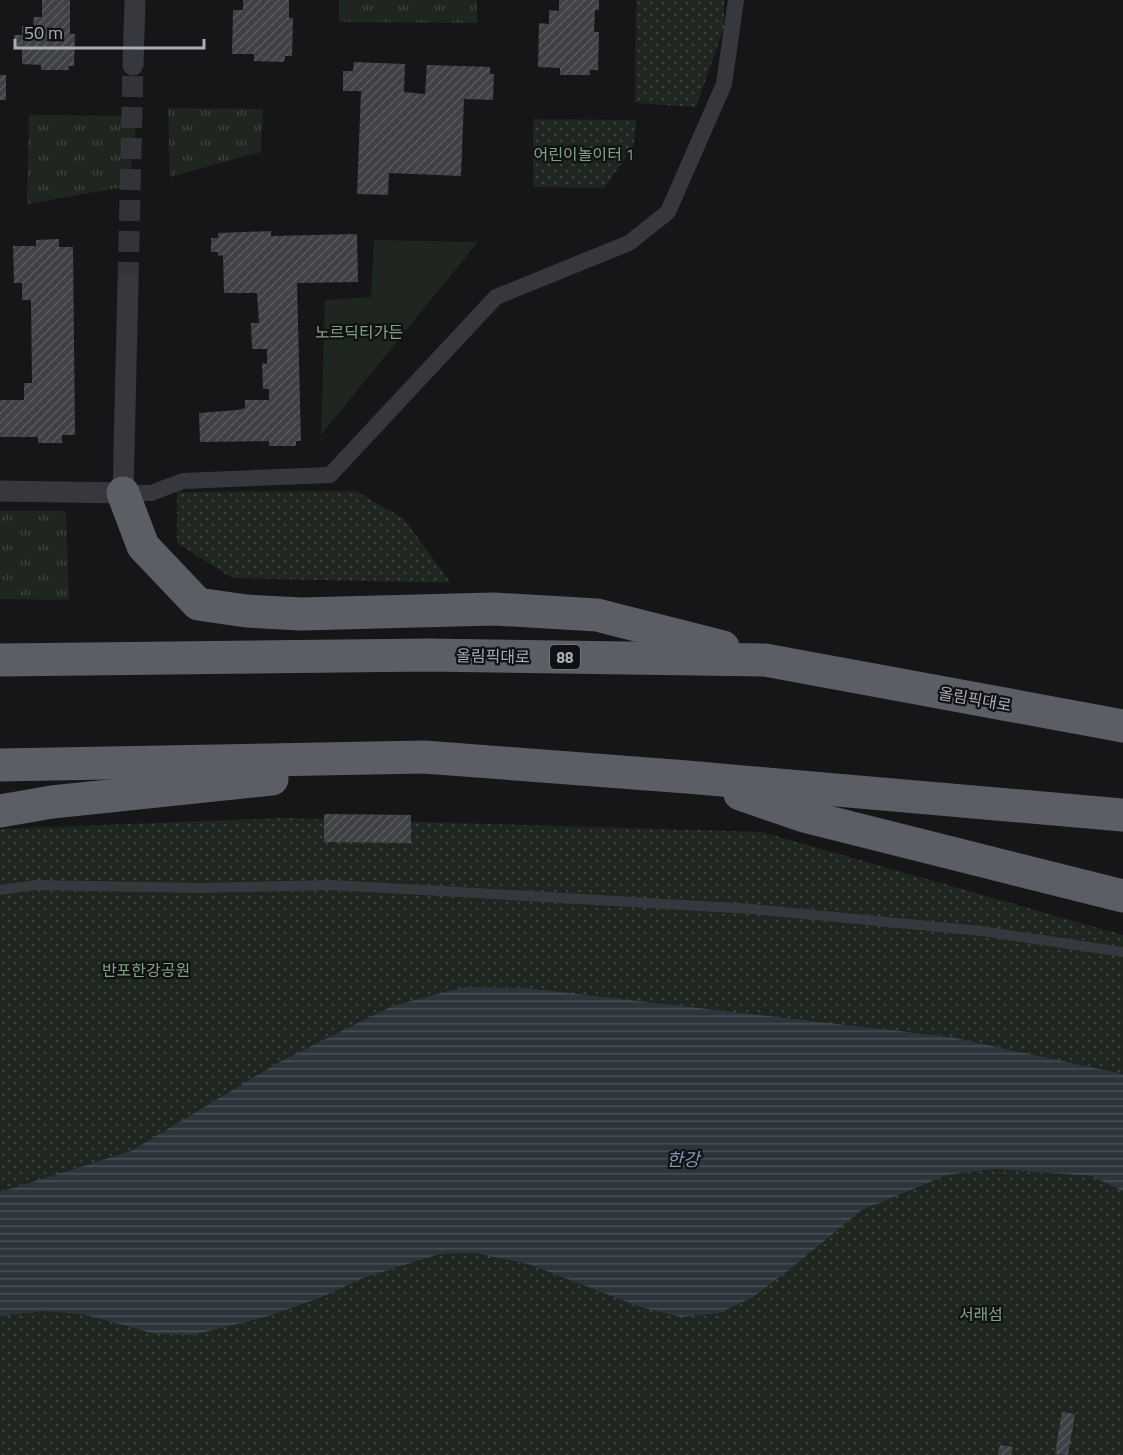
<svg xmlns="http://www.w3.org/2000/svg" width="1123" height="1455" viewBox="0 0 1123 1455" font-family="'Titillium Web','Noto Sans KR',sans-serif">
  <defs>
    <pattern id="grass-tufts" width="24" height="20" patternUnits="userSpaceOnUse" patternTransform="scale(1.5)"><rect width="24" height="20" fill="#1e261f"/><path d="M3 7l-1-3M5 7V3M7 7l1-3M15 17l-1-3M17 17v-4M19 17l1-3" fill="none" stroke="#3c433d"/></pattern>
    <pattern id="park-dots" width="8" height="8" patternUnits="userSpaceOnUse" patternTransform="scale(1.5)"><rect width="8" height="8" fill="#1e261f"/><path d="M2 2h.1M6 6h.1" fill="none" stroke="#3c433d" stroke-width="1.8" stroke-linecap="round"/></pattern>
    <pattern id="water-rules" width="6" height="5" patternUnits="userSpaceOnUse" patternTransform="scale(1.5)"><rect width="6" height="5" fill="#2c353c"/><path d="M0 2.5h6" fill="none" stroke="#485056"/></pattern>
    <pattern id="building-hatch" width="6" height="6" patternUnits="userSpaceOnUse" patternTransform="scale(1.5)"><rect width="6" height="6" fill="#404145"/><path d="M-1 1l2-2M0 6l6-6M5 7l2-2" fill="none" stroke="#595a5e"/></pattern>
  </defs>
  <rect width="100%" height="100%" fill="#161618"/>
  <g fill="url(#grass-tufts)">
    <path d="M339,0H477V23L339,22Z"/>
    <path d="M168,108L263,109L261,152L170,177Z"/>
    <path d="M29,115L137,116L129,186L27,204Z"/>
    <path d="M0,511H66L69,600L0,599Z"/>
  </g>
  <g fill="url(#park-dots)">
    <path d="M636,0H724V27L696,107L635,103Z"/>
    <path d="M533,119L636,120L634,146L604,188L533,187Z"/>
    <path d="M356,491L404,519L451,583L232,578L177,543V492Z"/>
    <path d="M285,818L762,832L1123,935V1074L951,1037L527,988L464,987L392,1006L279,1062L131,1151L0,1192V829Z"/>
    <path d="M994,1169L1091,1176L1123,1191V1455H0V1316L46,1311L86,1315L155,1334L194,1335L269,1316L322,1297L366,1277L440,1254L474,1253L528,1264L640,1307L681,1317L718,1313L789,1270L862,1210L947,1175Z"/>
  </g>
  <path fill="#1e261f" d="M374,240L478,242L321,435L325,300L371,297Z"/>
  <path fill="url(#water-rules)" d="M464,987L527,988L951,1037L1123,1074V1191L1091,1176L994,1169L947,1175L862,1210L789,1270L753,1297L719,1313L681,1317L640,1307L528,1264L474,1253L440,1254L366,1277L322,1297L269,1316L194,1335L155,1334L86,1315L46,1311L0,1316V1192L131,1151L279,1062L392,1006Z"/>
  <g fill="url(#building-hatch)">
    <path d="M42,0H70V34H75L74,66H68L69,70H41V65L22,64V47H14V35H22V26H33L34,17H42Z"/>
    <path d="M243,0H289V18H293L292,56H285L284,62L254,61V54H232L233,10H243Z"/>
    <path d="M559,0H599V10H595L594,32H599L598,70H590V75H560V68L538,67L539,23L549,24V10L559,11Z"/>
    <path d="M354,62L405,64L404,92L425,94L427,65L490,67V74H494L493,100L464,99L461,176L389,173L388,195L357,194L361,91H343V71H353Z"/>
    <rect x="0" y="75" width="6" height="25"/>
    <path d="M271,231V236L357,234L358,282L297,283L301,441H296V446H269V441L200,442L199,413L238,410L245,408V400H269V389H263L262,363L267,364V349H252L251,323H259L257,293H224L223,255L218,256V252H211V238H218V233Z"/>
    <path d="M59,239V247H73L75,435H62V443H38V437H0V400H24V383H32L31,300H22V283H14L13,246H36V240Z"/>
    <path d="M324,814L411,815V843L324,842Z"/>
    <path d="M1062,1412L1075,1414L1068,1455L1055,1454Z"/>
    <path d="M1000,1445L1013,1447L1011,1455H998Z"/>
  </g>
  <g fill="none" stroke-linecap="round" stroke-linejoin="round">
    <path stroke="#333438" stroke-width="21" stroke-dasharray="21 10" stroke-linecap="butt" d="M128,283L133,65"/>
    <path stroke="#37383d" stroke-width="10" d="M0,890L36,885L200,888L330,885L441,891L752,909L981,931L1123,952"/>
    <path stroke="#37383d" stroke-width="16" d="M123,493H151L183,481L330,475L496,297L629,243L668,212L724,84L736,0"/>
    <g stroke="#37383d" stroke-width="21">
      <path d="M133,65L135,0"/>
      <path d="M0,491L123,493L128,283"/>
    </g>
    <g stroke="#5b5e65" stroke-width="33">
      <path d="M123,493L143,546L198,604L246,611L301,614L494,609L597,615L723,647"/>
      <path d="M0,660L429,655L765,660L1123,726"/>
      <path d="M0,765L424,757L687,777L1123,815"/>
      <path d="M740,794L804,816L1123,896"/>
      <path d="M0,811L52,802L272,779"/>
    </g>
  </g>
  <g text-anchor="middle" dominant-baseline="central" stroke-width="4.5" stroke-linejoin="round" paint-order="stroke">
    <rect fill="#111113" stroke="#7b7e86" stroke-width="1.5" x="550" y="645" width="30" height="24" rx="4.5"/>
    <g font-size="15" font-weight="bold" fill="#a8adb8">
      <text x="565" y="657">88</text>
    </g>
    <g font-size="16" fill="#7fa381" stroke="#111113">
      <text x="584" y="154">어린이놀이터 1</text>
      <text x="359" y="332">노르딕티가든</text>
      <text x="146" y="970">반포한강공원</text>
      <text x="981" y="1314">서래섬</text>
    </g>
    <g font-size="16" fill="#a8adb8" stroke="#111113">
      <text transform="translate(493 656) rotate(1)">올림픽대로</text>
      <text transform="translate(975 699) rotate(10)">올림픽대로</text>
    </g>
    <g font-size="18" font-style="italic" fill="#7f9bb3" stroke="#111113">
      <text x="683" y="1159">한강</text>
    </g>
  </g>
  <path d="M15 39v9h189v-9" fill="none" stroke="#a8adb8" stroke-width="3"/>
  <text x="24" y="39" font-size="18" fill="#a8adb8" stroke="#111113" stroke-width="4.5" paint-order="stroke">50 m</text>
</svg>
